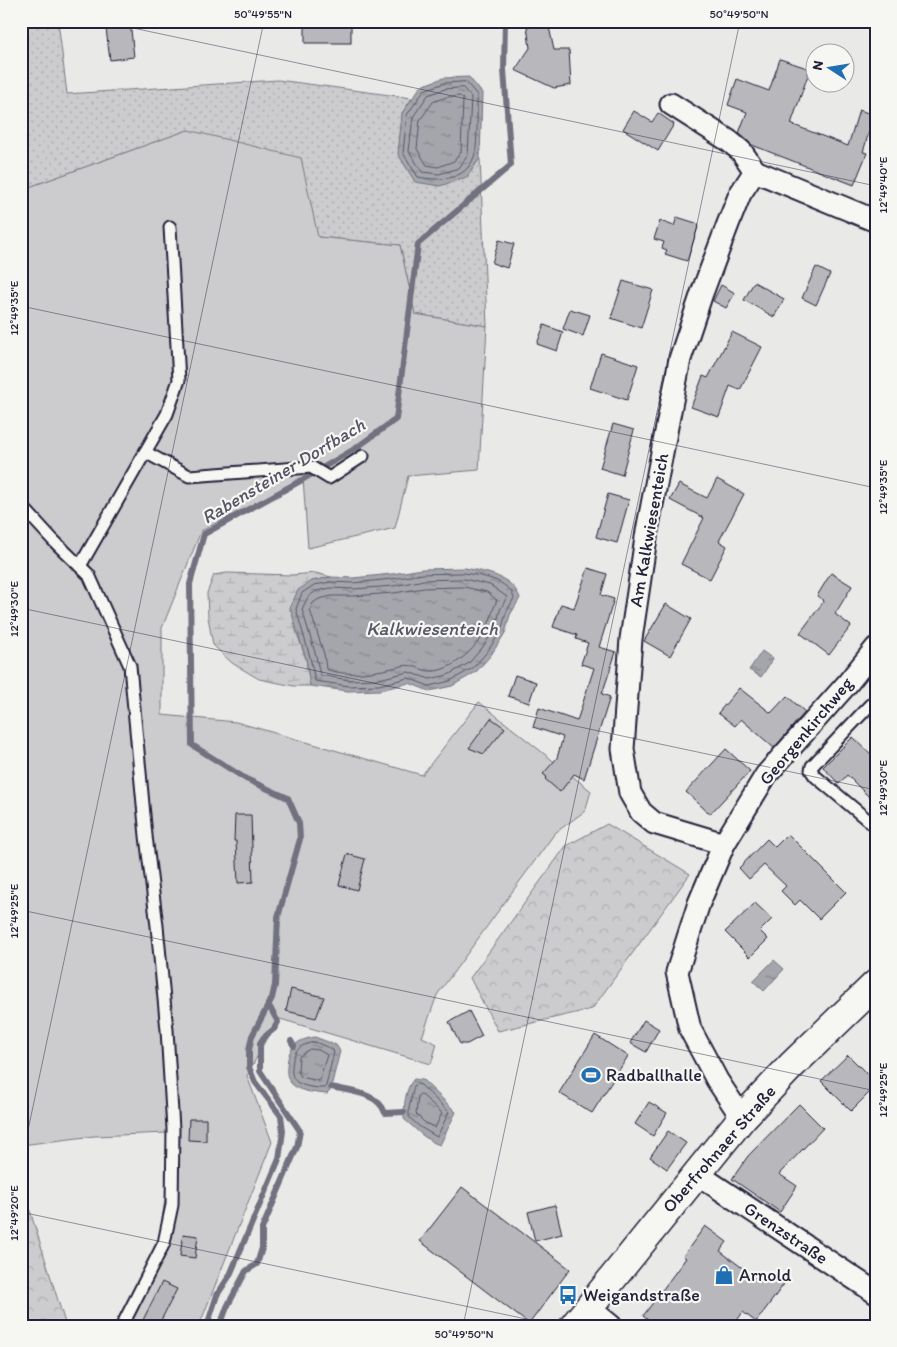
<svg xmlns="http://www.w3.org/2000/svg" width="897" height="1347" viewBox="0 0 897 1347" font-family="Itim,sans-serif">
  <defs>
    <pattern id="grass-dots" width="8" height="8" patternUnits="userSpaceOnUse" patternTransform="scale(1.25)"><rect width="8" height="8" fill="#ccccce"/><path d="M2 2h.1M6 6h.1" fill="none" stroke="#afafb2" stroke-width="1.8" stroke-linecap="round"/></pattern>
    <pattern id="forest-crowns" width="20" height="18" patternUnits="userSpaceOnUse" patternTransform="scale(1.25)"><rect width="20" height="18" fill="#ccccce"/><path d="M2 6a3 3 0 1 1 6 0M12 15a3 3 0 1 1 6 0" fill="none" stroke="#afafb2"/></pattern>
    <pattern id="wetland-marsh" width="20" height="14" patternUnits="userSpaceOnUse" patternTransform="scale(1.25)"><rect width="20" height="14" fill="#ccccce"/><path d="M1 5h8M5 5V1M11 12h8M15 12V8" fill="none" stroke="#afafb2"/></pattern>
    <pattern id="water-ripples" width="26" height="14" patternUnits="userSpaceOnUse" patternTransform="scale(1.25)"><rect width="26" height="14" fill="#a5a5ac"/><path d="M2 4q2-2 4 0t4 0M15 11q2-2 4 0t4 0" fill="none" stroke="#86868d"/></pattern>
  </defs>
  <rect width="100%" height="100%" fill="#e9e9e7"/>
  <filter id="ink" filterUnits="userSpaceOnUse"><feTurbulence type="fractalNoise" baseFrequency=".02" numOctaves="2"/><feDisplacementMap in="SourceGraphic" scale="10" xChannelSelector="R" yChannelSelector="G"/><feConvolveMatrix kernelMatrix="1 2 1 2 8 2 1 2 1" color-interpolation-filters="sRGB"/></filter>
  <g filter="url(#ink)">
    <path fill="url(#grass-dots)" stroke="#777784" d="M21,21H58L67,94L278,80L412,98L402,113L467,177L480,158L487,326L415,314L400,245L318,237L188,130L21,190Z"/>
    <g fill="url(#forest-crowns)" stroke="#777784">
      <path d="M607,824L690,874L592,1009L498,1031L470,978L566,846Z"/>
      <path d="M21,1182L66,1326H21Z"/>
    </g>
    <path fill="url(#wetland-marsh)" stroke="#777784" d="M227,573L292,575L316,573L331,577L312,581L295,628L306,659L310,686H294L259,679L232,663L213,645L208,617L207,593L214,575Z"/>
    <path fill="#ccccce" stroke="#777784" d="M188,130L301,158L318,237L400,245L415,314L487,326L479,470L408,476L395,528L308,548L303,478L201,531L162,628V715L236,722L422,775L479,702L591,791L585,811L555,833L437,995L422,1037L437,1044L431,1064L277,1018L247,1076L272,1142L199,1326H114L159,1241L167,1185V1133L94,1136L21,1145V190Z"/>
    <g fill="url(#water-ripples)" stroke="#71717f">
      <path d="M469,77L482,93L480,158L467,177L440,186L415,182L398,154L402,113L421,86L443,78Z"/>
      <path d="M465,568C486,572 512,576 520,598L510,615L505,633L491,655L476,672L452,686L429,691L409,683L380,690L348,691L310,686L306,659L290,608L298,590L312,581L331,577L353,578L392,574L422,569Z"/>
      <path d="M762,651L773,659L761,677L749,670Z"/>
      <path d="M774,960L784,969L764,991L753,981Z"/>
      <path d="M315,1037L336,1045L340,1051L330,1091L327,1094C317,1093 301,1092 293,1085C288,1081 286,1074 287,1067C288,1048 295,1040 315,1037Z"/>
      <path d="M414,1079L423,1080L456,1112L440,1145C426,1141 415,1128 404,1119C404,1106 405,1088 414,1079Z"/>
    </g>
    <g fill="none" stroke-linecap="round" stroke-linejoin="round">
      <g stroke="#565668" stroke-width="1">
        <path d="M466,82L477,95C477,107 478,149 474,157C465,181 440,181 418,177L403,153L407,115L424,90L445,83Z"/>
        <path d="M463,88L471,97L468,155L459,168L439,174L422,172L409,151L413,117L428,95L445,89Z"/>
        <path d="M447,97L460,96L463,99L461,152L454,161L438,167L427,165L417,149L420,120L433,102Z"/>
        <path d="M464,573C481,576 508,579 514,598L506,613L501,631L487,652L473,668L450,681L429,686L408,678L379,685L349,686L315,681L310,657L296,609L302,593L314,585L331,582L353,583L392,579L423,574Z"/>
        <path d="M464,579L490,585L507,597L500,610L495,629L482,648L469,663L448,675L430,679L408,672L379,679L349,680L320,675L316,656L302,609L308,597L316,591L331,588L354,589L394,586L424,580Z"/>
        <path d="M464,587L487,592L497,600C493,608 492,617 488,625C481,644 453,672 431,671C420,671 414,663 402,666C379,671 349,678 326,669L324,654L310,610L313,603L319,599L332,596H353L394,593L424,588Z"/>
        <path d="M315,1042L332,1049L334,1052L326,1086L324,1088C316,1088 304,1087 297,1082C293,1079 291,1073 292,1068C293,1051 298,1045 315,1042Z"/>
        <path d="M310,1049L319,1050L327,1055L319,1081L301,1077L298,1071L299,1057Z"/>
        <path d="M417,1084L421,1085L449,1112L437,1137L420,1127L409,1117V1108L414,1086Z"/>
        <path d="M421,1094L442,1113L435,1128L424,1122L416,1114L418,1096Z"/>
      </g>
      <g stroke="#71717f" stroke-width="6">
        <path d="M291,1041L294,1046"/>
        <path d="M331,1087C349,1091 379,1093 385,1113L404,1112"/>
        <path d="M207,1326L217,1295L230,1275L279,1159L283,1131L281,1116L255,1082L249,1067V1050L252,1036L272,998L275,985L278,917L300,839L299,823L288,798L246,779L192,745L190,584L204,534L302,480L356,448L396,419L418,244L511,165L504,70L505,21"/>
        <path d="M220,1326L227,1307L246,1271L257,1264L262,1248V1229L297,1147L300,1131L260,1071V1043L264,1037L274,1029L278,1022L268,1004"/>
      </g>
    </g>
    <g fill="#b8b8bc" stroke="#22223b">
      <path d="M105,21H130L134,57L110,60Z"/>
      <rect x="305" y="21" width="46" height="22"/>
      <path d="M527,26L549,27L554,50H569L571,85L554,88L515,70L530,48Z"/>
      <path d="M780,59L810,69L791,124L848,146L859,110L874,115L863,152L867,153L854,185L752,145L739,133L747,112L728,105L737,79L769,91Z"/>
      <path d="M634,111L652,122L658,113L674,124L658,151L623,129Z"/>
      <path d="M677,217L699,224L687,261L665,254L667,250L662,248L664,242L654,239L660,221L674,226Z"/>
      <path d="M499,240L514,244L507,268L492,263Z"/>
      <path d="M816,267L830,274L816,305L802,298Z"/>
      <path d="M623,281L653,290L641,328L611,318Z"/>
      <path d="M754,282L784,299L774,317L744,300Z"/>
      <path d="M721,285L735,293L726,308L713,301Z"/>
      <path d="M570,309L590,315L583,336L563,329Z"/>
      <path d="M544,325L563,332L557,351L537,344Z"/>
      <path d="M732,332L762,347L740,390L730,386L719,417L691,407L703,376L708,378Z"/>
      <path d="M601,353L638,365L627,400L590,388Z"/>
      <path d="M613,424L634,430L622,475L600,468Z"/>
      <path d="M717,479L744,494L719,541L727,546L710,579L681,564L704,518L670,500L679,484L707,498Z"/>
      <path d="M608,494L629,500L617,543L596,537Z"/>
      <path d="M588,568L607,574L601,595L614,599L599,647L616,652L602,694L610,697L584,779L574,774L560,792L545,779L547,777L543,774L557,758L563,737L533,727L539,708L577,721L594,668L581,664L588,643L576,639L577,635L553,627L561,604L574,608Z"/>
      <path d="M831,573L852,586L835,614L851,626L829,655L800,633L824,601L817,596Z"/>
      <path d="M666,604L691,619L670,656L644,641Z"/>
      <path d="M515,675L536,682L529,703L508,696Z"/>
      <path d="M739,688L771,713L787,696L805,712L774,748L741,719L735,726L718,713Z"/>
      <path d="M491,718L505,728L484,754L469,748Z"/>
      <path d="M853,737L876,759V804L847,775L839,784L823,767Z"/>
      <path d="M726,749L750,771L710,814L686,792Z"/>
      <path d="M235,815H251L253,882L238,883L236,841H234Z"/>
      <path d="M788,834L846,892L819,919L800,900L795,905L781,891L786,886L764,865L749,879L739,868L767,839L775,847Z"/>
      <path d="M347,854L365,859L357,890L339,885Z"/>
      <path d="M755,903L772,919L760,931L768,939L750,957L725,932Z"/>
      <path d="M291,989L324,997L316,1018L286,1011Z"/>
      <path d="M469,1011L482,1036L467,1044H460L449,1022Z"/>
      <path d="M644,1020L659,1029L646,1052L630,1043Z"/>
      <path d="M595,1035L628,1056L592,1113L559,1093Z"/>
      <path d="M848,1055L876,1083V1086L851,1111L821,1081Z"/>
      <path d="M649,1102L667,1113L653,1136L635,1124Z"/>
      <path d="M799,1104L823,1128L779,1174L797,1186L780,1212L732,1179L748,1156Z"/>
      <path d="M189,1119H206V1141L188,1140Z"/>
      <path d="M668,1131L686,1143L667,1169L650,1157Z"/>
      <path d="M462,1187L570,1269L529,1324L420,1241Z"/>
      <path d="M555,1205L562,1234L535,1241L528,1212Z"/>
      <path d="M705,1226L727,1242L720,1251L761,1282L769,1273L784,1284L756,1322L743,1312L733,1326H656L643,1316L686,1258L683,1256Z"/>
      <path d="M183,1234L198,1236L195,1258L180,1256Z"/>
      <path d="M162,1282L177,1289L158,1326H140Z"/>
    </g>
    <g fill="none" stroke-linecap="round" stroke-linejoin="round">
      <g stroke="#22223b" stroke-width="15">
        <g id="service">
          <path d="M145,452L189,476L311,467L329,478L363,456"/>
          <path d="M21,505L53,540L89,575L130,666L146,836L157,926L167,1030L173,1129L172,1205L164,1243L122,1326"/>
          <path d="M80,566L167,414L179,380L170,227"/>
          <path d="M876,702L870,705L812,766L811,770L815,776L876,827"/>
        </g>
      </g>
      <g stroke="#22223b" stroke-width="25">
        <g id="minor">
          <path d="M671,104L729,141L741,151L755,171"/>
          <path d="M724,844L654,823L641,812L630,793L623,749L631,639L647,531L680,359L702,293L728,224L740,194L755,171L876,221"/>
          <path d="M742,1118L717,1080L690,1029L677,972L699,903L724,844L766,775L847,684L876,648"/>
          <path d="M696,1173L876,1293"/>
          <path d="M589,1308L611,1326"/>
        </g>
      </g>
      <g stroke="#22223b" stroke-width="31">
        <path id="secondary" d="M574,1326L742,1118L792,1065L876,984"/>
      </g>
      <use href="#service" stroke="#f6f6f2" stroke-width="11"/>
      <use href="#minor" stroke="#f6f6f2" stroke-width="21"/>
      <use href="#secondary" stroke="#f6f6f2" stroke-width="28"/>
    </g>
  </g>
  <path fill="none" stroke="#22223b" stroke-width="1" stroke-opacity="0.45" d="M100,21L876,186M21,306L876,488M21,608L876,790M21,910L876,1091M21,1163L264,21M21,1212L559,1326M463,1326L740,21"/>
  <defs>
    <g id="stadium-bare" transform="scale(1.5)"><path d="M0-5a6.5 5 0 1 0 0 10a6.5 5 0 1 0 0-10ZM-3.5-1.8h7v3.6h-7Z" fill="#1f6fb2" stroke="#f6f6f2" stroke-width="2.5" paint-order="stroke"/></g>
    <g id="shop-bare" transform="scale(1.5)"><path d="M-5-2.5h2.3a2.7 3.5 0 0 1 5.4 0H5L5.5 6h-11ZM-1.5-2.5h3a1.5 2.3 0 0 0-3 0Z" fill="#1f6fb2" stroke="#f6f6f2" stroke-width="2.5" paint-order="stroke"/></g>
    <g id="bus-bare" transform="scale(1.5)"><path d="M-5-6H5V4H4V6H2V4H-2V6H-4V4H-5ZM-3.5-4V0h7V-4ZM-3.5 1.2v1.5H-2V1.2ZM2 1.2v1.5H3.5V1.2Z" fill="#1f6fb2" stroke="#f6f6f2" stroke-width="2.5" paint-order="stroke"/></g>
  </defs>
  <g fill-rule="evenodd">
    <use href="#stadium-bare" x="591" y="1075"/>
    <use href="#shop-bare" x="724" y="1275"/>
    <use href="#bus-bare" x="568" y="1295"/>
  </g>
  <g text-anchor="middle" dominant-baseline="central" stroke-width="4.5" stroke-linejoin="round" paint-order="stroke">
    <g font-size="18" fill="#22223b" stroke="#f6f6f2">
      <text transform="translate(649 530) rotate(-80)">Am Kalkwiesenteich</text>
      <text transform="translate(806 731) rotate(-50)">Georgenkirchweg</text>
      <text transform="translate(719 1149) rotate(-49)">Oberfrohnaer Straße</text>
      <text transform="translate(786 1233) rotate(34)">Grenzstraße</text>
    </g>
    <g font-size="18" fill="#22223b" stroke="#f6f6f2" text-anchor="start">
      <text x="606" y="1075">Radballhalle</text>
      <text x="739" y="1275">Arnold</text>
      <text x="583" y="1295">Weigandstraße</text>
    </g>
    <g font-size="19" font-style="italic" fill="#565668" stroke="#f6f6f2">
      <text transform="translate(283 471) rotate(-31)">Rabensteiner Dorfbach</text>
      <text x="432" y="628">Kalkwiesenteich</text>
    </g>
  </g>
  <rect width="897" height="1347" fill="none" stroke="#f6f6f2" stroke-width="55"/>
  <g transform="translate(830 68) rotate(282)"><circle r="24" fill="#f6f6f2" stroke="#a1a1a9"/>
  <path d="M0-4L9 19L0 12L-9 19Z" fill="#1f6fb2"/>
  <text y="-8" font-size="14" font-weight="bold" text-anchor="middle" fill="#22223b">N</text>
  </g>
  <rect x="28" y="28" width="842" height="1292" fill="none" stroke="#22223b" stroke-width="2"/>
  <g font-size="12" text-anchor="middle" fill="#22223b">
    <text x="263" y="18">50°49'55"N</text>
    <text x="739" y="18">50°49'50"N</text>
    <text transform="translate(883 185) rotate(-90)" y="4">12°49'40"E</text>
    <text transform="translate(14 308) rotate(-90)" y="4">12°49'35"E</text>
    <text transform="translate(883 487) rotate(-90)" y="4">12°49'35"E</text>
    <text transform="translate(14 609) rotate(-90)" y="4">12°49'30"E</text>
    <text transform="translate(883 788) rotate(-90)" y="4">12°49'30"E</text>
    <text transform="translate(14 911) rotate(-90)" y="4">12°49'25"E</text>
    <text transform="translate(883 1090) rotate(-90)" y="4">12°49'25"E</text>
    <text transform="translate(14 1213) rotate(-90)" y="4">12°49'20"E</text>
    <text x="464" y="1338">50°49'50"N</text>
  </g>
</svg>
